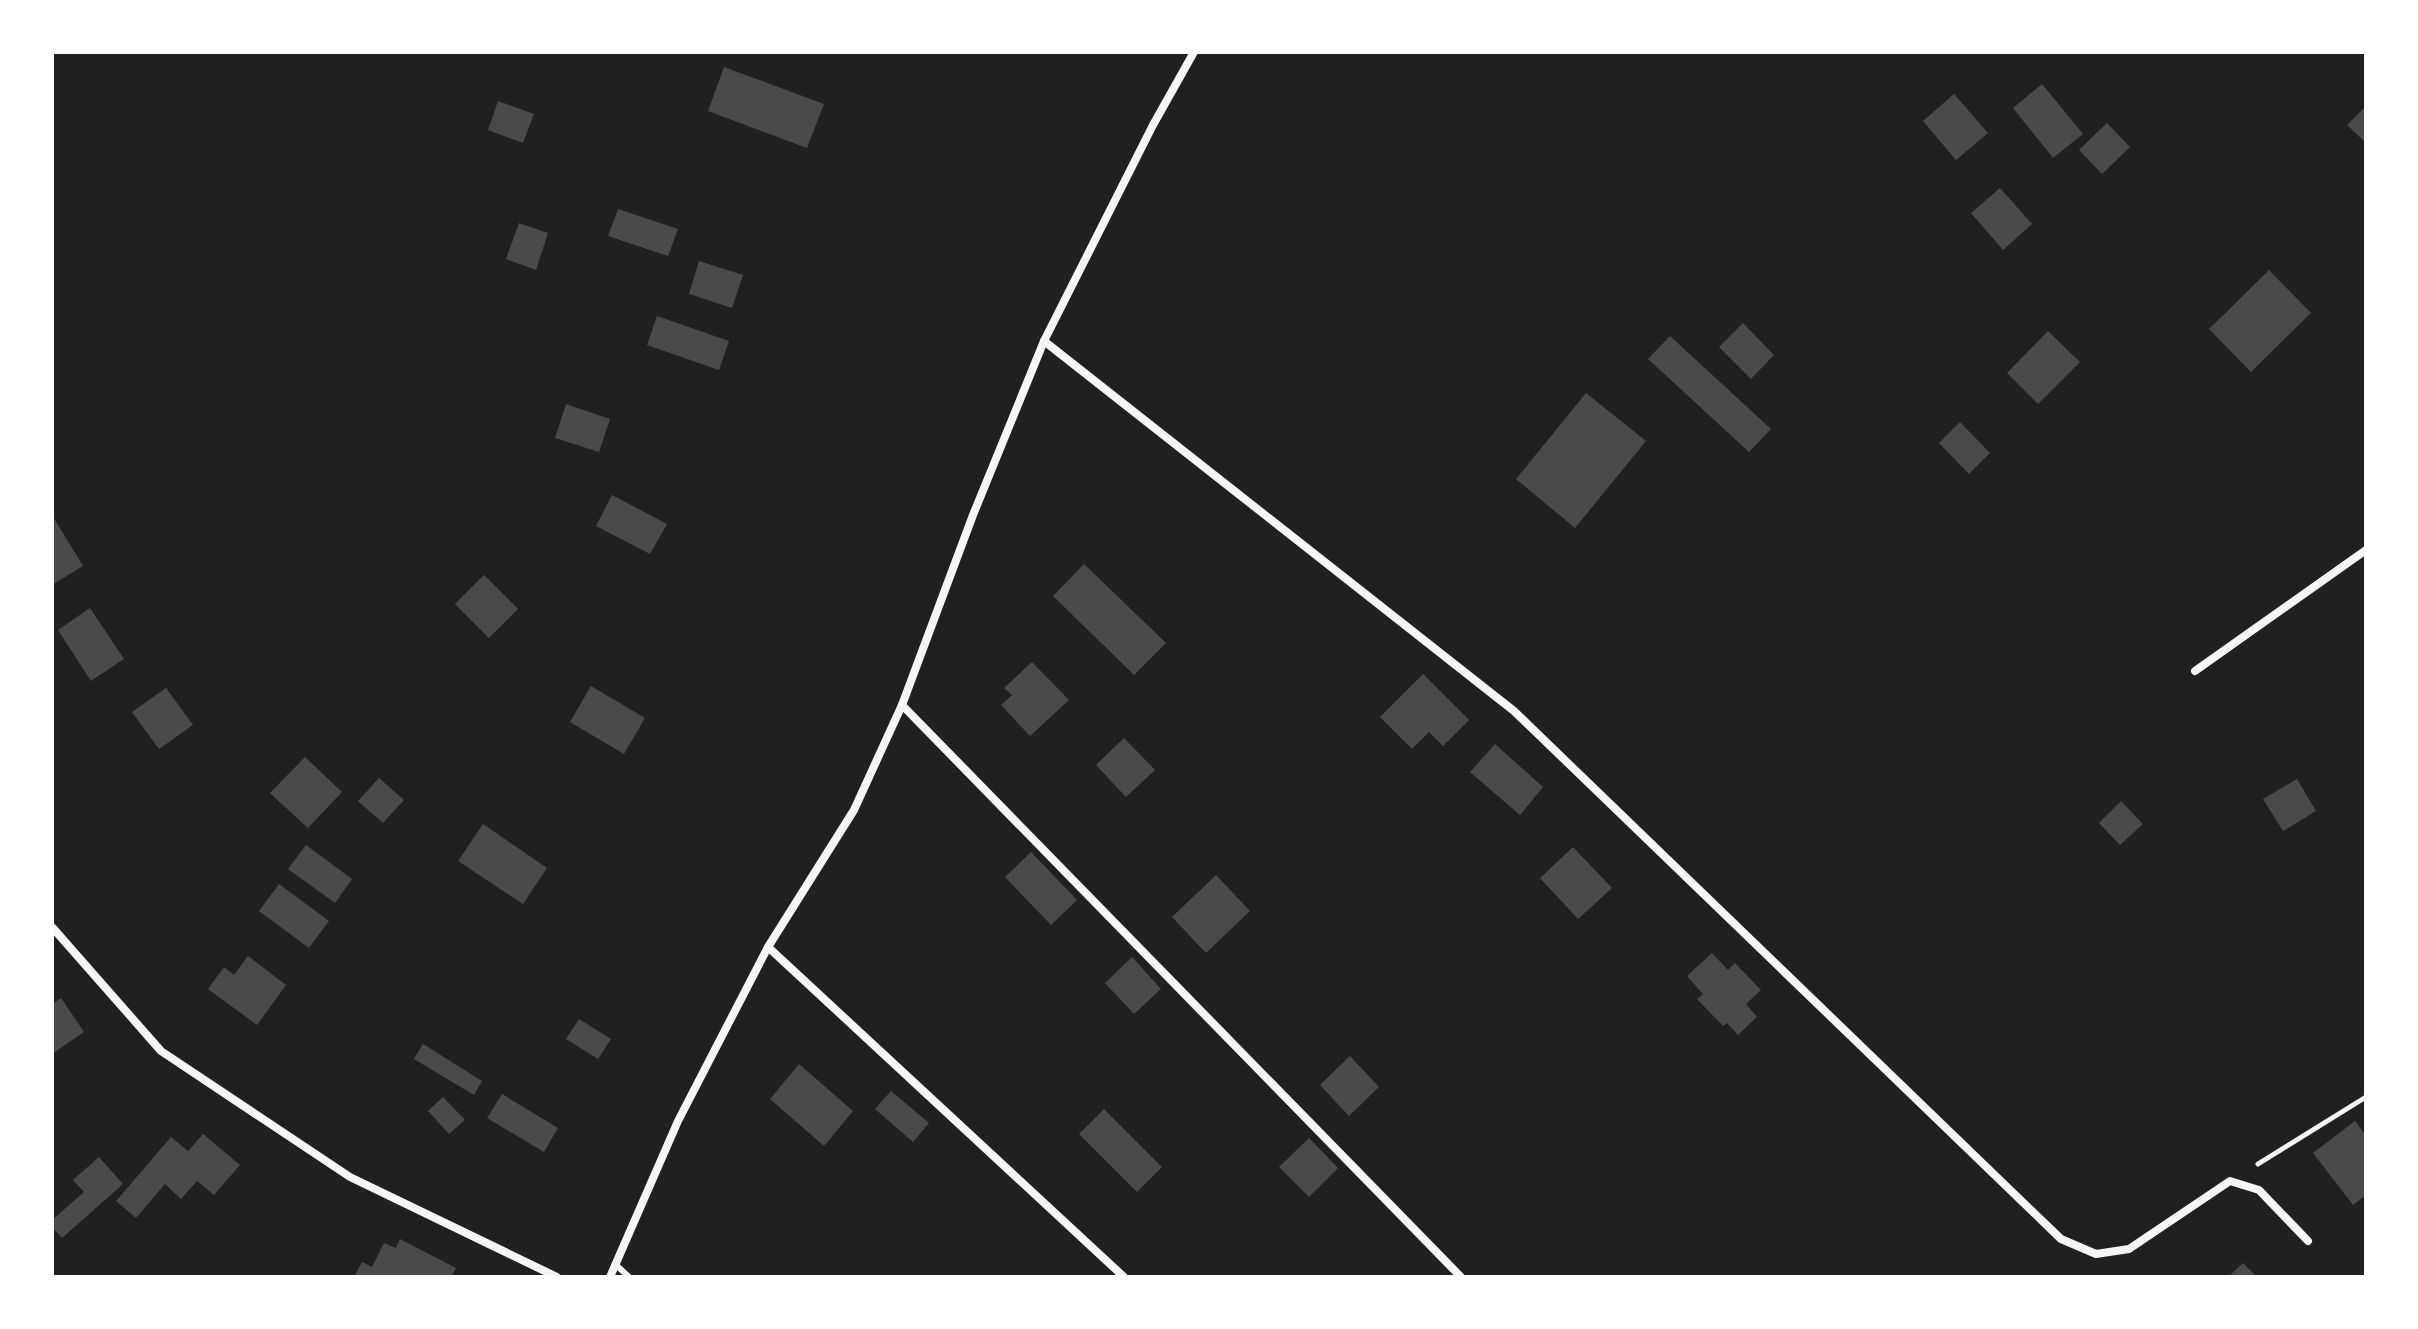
<svg xmlns="http://www.w3.org/2000/svg" width="2418" height="1329" viewBox="0 0 2418 1329" font-family="'Open Sans',sans-serif">
  <rect width="100%" height="100%" fill="#111"/>
  <rect fill="#202020" x="52" y="52" width="2314" height="1225"/>
  <g fill="#4a4a4a">
    <path d="M724,67L824,104L807,148L708,111Z"/>
    <path d="M2042,84L2083,134L2053,158L2013,108Z"/>
    <path d="M1954,94L1988,133L1956,160L1923,121Z"/>
    <path d="M498,101L534,114L523,143L488,130Z"/>
    <path d="M2366,106V143L2347,125Z"/>
    <path d="M2107,123L2130,147L2102,174L2079,150Z"/>
    <path d="M2000,188L2032,224L2003,250L1971,213Z"/>
    <path d="M618,209L678,229L668,256L608,236Z"/>
    <path d="M519,223L548,233L536,270L506,259Z"/>
    <path d="M699,261L743,275L732,308L689,294Z"/>
    <path d="M2269,270L2311,313L2251,372L2209,329Z"/>
    <path d="M657,316L729,341L719,370L647,345Z"/>
    <path d="M1743,323L1774,355L1751,379L1719,347Z"/>
    <path d="M2048,331L2080,362L2038,404L2007,373Z"/>
    <path d="M1670,336L1771,429L1749,452L1648,359Z"/>
    <path d="M1586,393L1646,441L1575,528L1516,479Z"/>
    <path d="M566,404L610,419L599,452L555,438Z"/>
    <path d="M1960,422L1990,453L1969,474L1939,443Z"/>
    <path d="M612,495L667,524L650,554L596,526Z"/>
    <path d="M52,515L83,566L52,585Z"/>
    <path d="M1084,564L1166,643L1134,675L1053,596Z"/>
    <path d="M484,575L518,609L489,638L455,604Z"/>
    <path d="M90,608L124,659L91,681L58,630Z"/>
    <path d="M1032,662L1069,700L1030,736L1001,705L1012,695L1004,688Z"/>
    <path d="M1423,674L1469,720L1443,746L1429,732L1412,749L1380,717Z"/>
    <path d="M591,686L645,718L624,754L570,722Z"/>
    <path d="M166,688L193,725L159,749L132,712Z"/>
    <path d="M1124,738L1155,770L1126,797L1096,765Z"/>
    <path d="M1495,744L1543,787L1520,815L1470,772Z"/>
    <path d="M305,757L342,792L308,828L270,793Z"/>
    <path d="M379,778L404,800L383,823L358,801Z"/>
    <path d="M2297,779L2316,811L2283,831L2263,799Z"/>
    <path d="M2121,801L2143,824L2120,845L2099,823Z"/>
    <path d="M483,824L547,868L523,904L458,861Z"/>
    <path d="M306,845L352,879L335,903L288,869Z"/>
    <path d="M1573,847L1612,888L1578,919L1540,878Z"/>
    <path d="M1031,852L1077,900L1051,925L1005,877Z"/>
    <path d="M1216,875L1250,911L1206,953L1172,917Z"/>
    <path d="M279,884L329,921L309,948L259,911Z"/>
    <path d="M1712,953L1728,970L1735,963L1761,990L1746,1004L1757,1017L1738,1035L1727,1023L1723,1026L1697,999L1703,994L1687,976Z"/>
    <path d="M248,956L286,985L257,1025L208,989L224,967L234,975Z"/>
    <path d="M1132,957L1161,989L1134,1014L1105,983Z"/>
    <path d="M61,998L84,1032L52,1054V1004Z"/>
    <path d="M579,1019L611,1039L598,1059L566,1039Z"/>
    <path d="M423,1044L482,1081L474,1095L414,1059Z"/>
    <path d="M1350,1056L1379,1087L1349,1116L1320,1085Z"/>
    <path d="M799,1064L853,1111L824,1146L770,1099Z"/>
    <path d="M891,1091L929,1123L913,1142L875,1109Z"/>
    <path d="M502,1094L558,1128L544,1152L487,1118Z"/>
    <path d="M443,1097L465,1120L449,1134L428,1111Z"/>
    <path d="M1104,1109L1162,1167L1137,1192L1079,1134Z"/>
    <path d="M2355,1121L2366,1136V1195L2353,1205L2313,1153Z"/>
    <path d="M203,1134L240,1165L214,1195L197,1181L181,1199L165,1184L136,1218L116,1201L171,1137L188,1151Z"/>
    <path d="M1309,1138L1338,1168L1309,1197L1279,1167Z"/>
    <path d="M99,1157L123,1184L62,1238L52,1227V1220L84,1192L73,1180Z"/>
    <path d="M400,1239L456,1268L451,1277H354L362,1262L372,1267L384,1243L396,1248Z"/>
    <path d="M2243,1263L2257,1277H2228Z"/>
  </g>
  <g fill="none" stroke-linecap="round" stroke-linejoin="round">
    <path stroke="#f5f5f5" stroke-width="5" d="M2258,1164L2366,1097"/>
    <path stroke="#f5f5f5" stroke-width="6" d="M615,1264L629,1277"/>
    <g stroke="#f5f5f5" stroke-width="8">
      <path d="M1044,341L1514,711L2061,1239L2096,1254L2129,1249L2230,1181L2259,1190L2308,1241"/>
      <path d="M2195,671L2366,550"/>
      <path d="M902,705L1461,1277"/>
      <path d="M52,927L161,1051L350,1177L557,1277"/>
      <path d="M768,947L1124,1277"/>
      <path d="M610,1277L678,1121L768,947L854,810L902,705L973,515L1044,341L1153,125L1194,52"/>
    </g>
  </g>
  <rect width="2418" height="1329" fill="none" stroke="#ffffff" stroke-width="108"/>
</svg>
